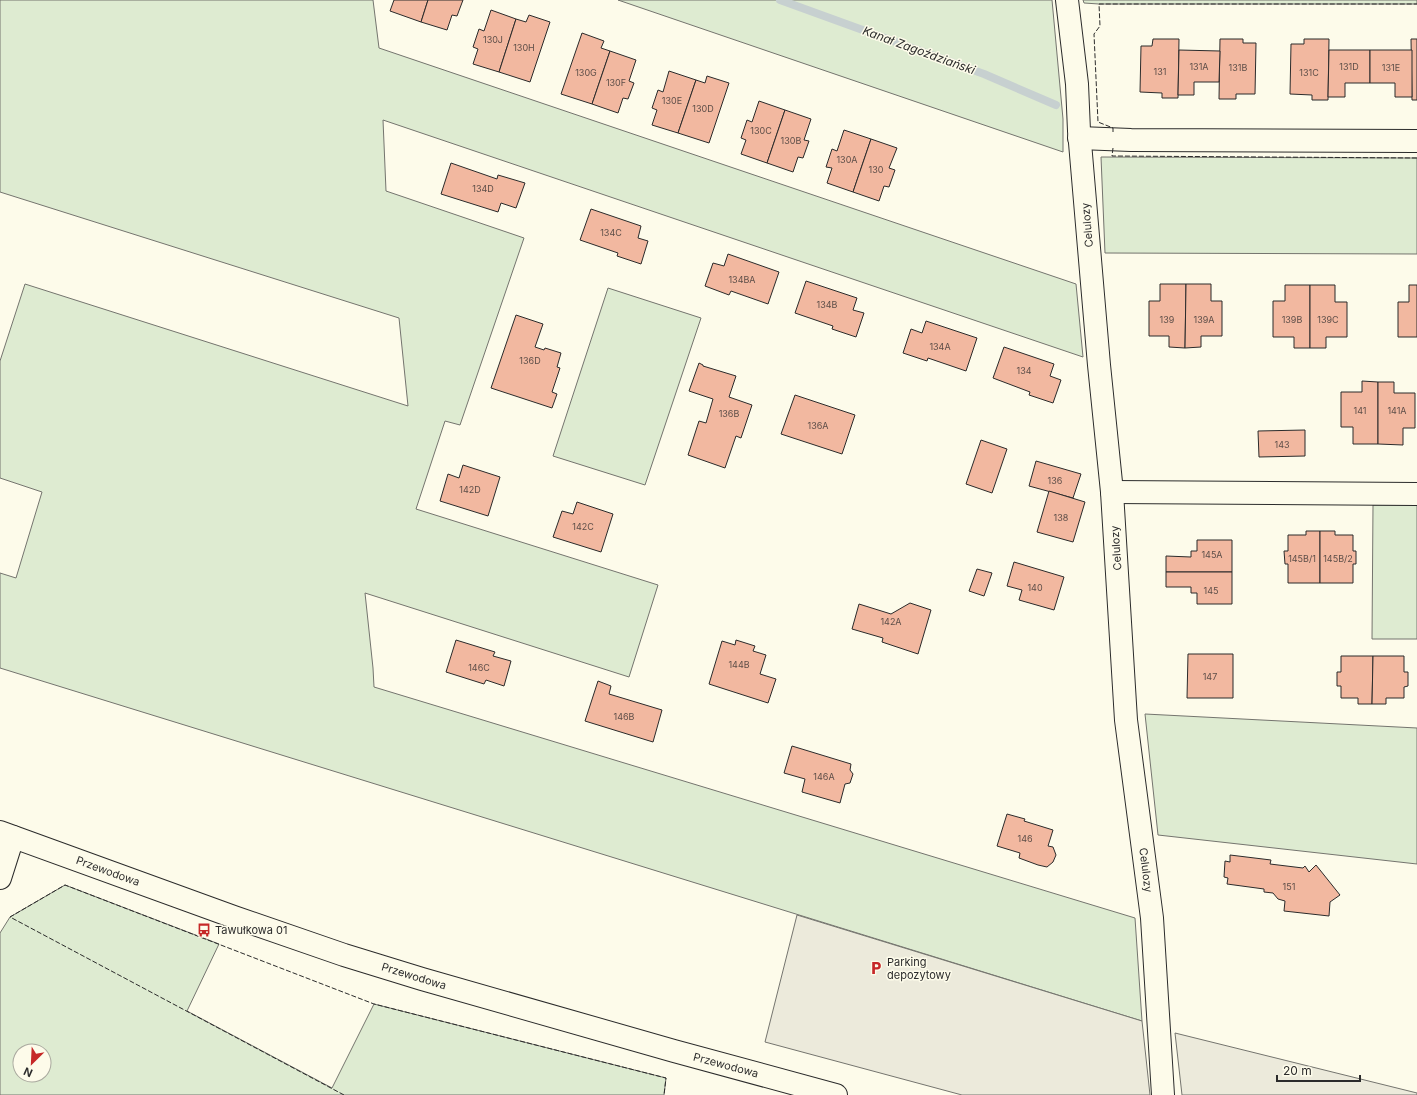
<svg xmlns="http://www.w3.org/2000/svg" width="1417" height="1095" viewBox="0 0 1417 1095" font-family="Inter,sans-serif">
  <rect width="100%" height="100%" fill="#fdfbea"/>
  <g fill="#deebd1" stroke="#74746e" fill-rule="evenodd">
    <path d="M0,0H373L379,48L1076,284L1083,357L383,120L386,191L524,238L460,425L445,421L416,509L658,585L629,677L365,593L373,668L374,687L1135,918L1142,1021L0,668V573L16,578L42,492L0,478V361L25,284L408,406L399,318L0,192Z"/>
    <path d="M618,0H1052L1063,119V152Z"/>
    <path d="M1083,0H1417V4H1099L1084,3Z"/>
    <path d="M1101,157L1417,158V254L1105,253Z"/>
    <path d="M608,288L701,318L645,485L553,456Z"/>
    <path d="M1373,505H1417V639H1372Z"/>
    <path d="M1145,714L1417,728V864L1158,835Z"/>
    <path d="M65,885L219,944L187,1011L332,1088L374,1004L666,1078L664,1095H0V933L10,917ZM20,1051H44V1075H20Z"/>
  </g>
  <g fill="#eceadb" stroke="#74746e">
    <path d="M797,915L1142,1021L1150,1095H962L765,1042Z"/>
    <path d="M1175,1033L1417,1093V1095H1182Z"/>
  </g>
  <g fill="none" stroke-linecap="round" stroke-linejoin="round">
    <path stroke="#c7d0d0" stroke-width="8" d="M780,0L984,74L1056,105"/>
  </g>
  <g fill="#f2b8a0" stroke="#2b2b2b">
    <path d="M394,0H428L421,22L390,11Z"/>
    <path d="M428,0H463L457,16L452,15L447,30L421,22Z"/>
    <path d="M491,10L516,19L499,72L473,64L478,49L473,47L479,29L484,31Z"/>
    <path d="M529,15L550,22L530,82L499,72L516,19L526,22Z"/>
    <path d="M582,33L604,41L601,48L610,51L592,104L561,94Z"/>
    <path d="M1153,39H1179L1178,98H1162V93L1140,92L1141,46H1152Z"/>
    <path d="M1220,39H1243V43H1256L1255,94H1236V99H1219Z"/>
    <path d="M1304,39H1329L1328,100H1312V95L1290,94L1291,44H1304Z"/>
    <path d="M1411,39H1417V100H1412Z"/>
    <path d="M1179,50L1220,51L1219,82H1194V95H1178Z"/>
    <path d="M1329,50H1370V83H1345V97H1328Z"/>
    <path d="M1370,50H1412V97H1395V83H1370Z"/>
    <path d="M610,51L636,60L629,81L634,83L628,99L623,98L618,113L592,104Z"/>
    <path d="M669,71L696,80L678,133L652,125L657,110L652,108L658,90L663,92Z"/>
    <path d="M707,76L729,83L709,143L678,133L696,80L705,83Z"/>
    <path d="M759,101L785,110L767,163L741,154L746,140L741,138L747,120L752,122Z"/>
    <path d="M785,110L811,119L804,140L809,141L803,158L798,157L793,172L767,163Z"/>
    <path d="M844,130L871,139L853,192L827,183L832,168L826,167L832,149L837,151Z"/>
    <path d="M871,139L897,148L889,168L895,170L889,187L884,186L879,201L853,192Z"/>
    <path d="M451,163L497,179L498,175L525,183L516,208L501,203L498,212L441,194Z"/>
    <path d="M591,209L641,226L638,238L648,241L641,264L617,256L618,253L580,240Z"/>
    <path d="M728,254L779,272L768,304L731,291L729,295L705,286L713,263L724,266Z"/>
    <path d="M806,281L857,298L853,310L864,313L856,337L832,329L833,326L795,313Z"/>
    <path d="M1160,284H1186L1185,348L1169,347V336H1149V301H1160Z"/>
    <path d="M1186,284H1211V301H1222V336H1201V347L1185,348Z"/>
    <path d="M1285,285H1310V348H1294V337H1273V301H1285Z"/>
    <path d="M1310,285H1335V302H1347V337H1326V348H1310Z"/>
    <path d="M1409,285H1417V337H1398V302H1409Z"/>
    <path d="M516,315L543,324L535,347L544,350L545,348L561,353L557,367L560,368L552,392L557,394L552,408L491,388Z"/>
    <path d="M926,321L977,338L966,371L928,358L927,361L903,353L911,329L922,333Z"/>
    <path d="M1004,347L1054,364L1050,376L1061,380L1053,403L1029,395L1030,392L993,378Z"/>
    <path d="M699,363L703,365V366L736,376L729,397L752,405L741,438L736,436L725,468L688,455L699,421L706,423L713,399L689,391Z"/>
    <path d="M1362,381L1378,382V444H1353V427H1341V392H1362Z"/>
    <path d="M1378,382H1394V393H1415V428H1403V445L1378,444Z"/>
    <path d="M795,395L855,415L842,454L781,434Z"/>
    <path d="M1305,430V456L1259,457L1258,431Z"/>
    <path d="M981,440L1007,449L992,493L966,484Z"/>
    <path d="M1036,461L1081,474L1073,498L1029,486Z"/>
    <path d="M463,465L500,477L488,516L440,501L448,474L459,478Z"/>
    <path d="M1049,491L1085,502L1073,542L1037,532Z"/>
    <path d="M577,502L613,514L601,552L553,537L562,511L573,514Z"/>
    <path d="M1306,531H1320V583H1288V564H1285L1284,551H1288V535H1306Z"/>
    <path d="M1320,531H1335V535H1353V551H1356V564H1353V583H1320Z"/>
    <path d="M1197,540H1232V572H1166V556L1191,557V551H1197Z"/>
    <path d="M1014,562L1064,577L1054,610L1019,600L1022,590L1007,586Z"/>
    <path d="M977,569L992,573L984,596L969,591Z"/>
    <path d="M1166,572H1232V604H1197V593H1191V587H1166Z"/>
    <path d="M910,603L931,610L918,654L882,642L883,638L852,629L859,604L891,614Z"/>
    <path d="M456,640L495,652L493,656L511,661L504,686L486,680L484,684L446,672Z"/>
    <path d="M736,640L755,646L753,651L766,655L760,674L776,679L768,703L709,684L722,641L735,645Z"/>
    <path d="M1188,654H1233V698H1187Z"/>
    <path d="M1341,656H1373L1372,704H1358V698H1341V686H1337V672H1341Z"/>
    <path d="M1373,656H1404V672H1408V686L1404,687V698H1386V704H1372Z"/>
    <path d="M598,681L611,686L609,694L662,710L653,742L585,721Z"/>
    <path d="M792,746L851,764L850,770L853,774L850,783L845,784L840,803L802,792L805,779L784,773Z"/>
    <path d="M1007,814L1025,819L1024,821L1053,830L1048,846L1053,847L1056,855L1053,862L1047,867L1038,865L1019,858L1020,853L997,846Z"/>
    <path d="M1230,855L1271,860L1270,864L1303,868L1305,866L1309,872L1316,865L1340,895L1330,902L1329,916L1284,911L1285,901L1278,899L1273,893L1264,892V889L1227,884L1228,878L1224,877L1225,861L1230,862Z"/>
  </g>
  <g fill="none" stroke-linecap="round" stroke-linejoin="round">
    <g stroke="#2b2b2b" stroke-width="24">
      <g id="minor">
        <path d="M1067,0L1077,84L1079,131L1099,365L1112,492L1126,720L1152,918L1163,1095"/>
        <path d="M1079,138L1131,140L1417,141"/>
        <path d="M1112,492L1417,494"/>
        <path d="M0,832L234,917L344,955L422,979L674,1051L836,1095"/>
        <path d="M0,878L13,837"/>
      </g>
    </g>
    <use href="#minor" stroke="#fdfbea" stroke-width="22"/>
    <g stroke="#2b2b2b" stroke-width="1" stroke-dasharray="5 2" stroke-linecap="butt">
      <path d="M1113,132V128L1098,122L1094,34L1100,26L1099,4H1417"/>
      <path d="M1113,148L1112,156L1417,158"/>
      <path d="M344,1095L10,917L65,885L374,1004L666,1078L664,1095"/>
    </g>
  </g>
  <defs>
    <g id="bus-bare" transform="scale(1.08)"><path d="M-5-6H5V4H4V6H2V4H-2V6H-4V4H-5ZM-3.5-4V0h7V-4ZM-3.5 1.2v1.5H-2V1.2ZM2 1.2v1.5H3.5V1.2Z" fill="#c62828" stroke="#fdfbea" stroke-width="2.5" paint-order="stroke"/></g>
    <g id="parking-bare" transform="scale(1.08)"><path d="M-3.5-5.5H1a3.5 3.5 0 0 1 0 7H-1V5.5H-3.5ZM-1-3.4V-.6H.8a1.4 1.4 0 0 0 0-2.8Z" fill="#c62828" stroke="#fdfbea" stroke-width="2.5" paint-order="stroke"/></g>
  </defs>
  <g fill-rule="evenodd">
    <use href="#bus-bare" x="204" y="930"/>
    <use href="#parking-bare" x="876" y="968"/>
  </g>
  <g text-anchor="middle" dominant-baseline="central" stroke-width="3" stroke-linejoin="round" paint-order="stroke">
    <g font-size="9" fill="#5d4e48">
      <text x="493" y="39">130J</text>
      <text x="524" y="47">130H</text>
      <text x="1199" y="66">131A</text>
      <text x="1349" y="66">131D</text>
      <text x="1238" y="67">131B</text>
      <text x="1391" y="67">131E</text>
      <text x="1160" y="71">131</text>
      <text x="586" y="72">130G</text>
      <text x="1309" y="72">131C</text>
      <text x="616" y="82">130F</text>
      <text x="672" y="100">130E</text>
      <text x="703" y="108">130D</text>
      <text x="761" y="130">130C</text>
      <text x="791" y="140">130B</text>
      <text x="847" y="159">130A</text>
      <text x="876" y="169">130</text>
      <text x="483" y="188">134D</text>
      <text x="611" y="232">134C</text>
      <text x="742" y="279">134BA</text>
      <text x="827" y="304">134B</text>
      <text x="1167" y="319">139</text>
      <text x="1204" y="319">139A</text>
      <text x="1292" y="319">139B</text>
      <text x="1328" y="319">139C</text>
      <text x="940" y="346">134A</text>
      <text x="530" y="360">136D</text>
      <text x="1024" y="370">134</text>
      <text x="1360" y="410">141</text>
      <text x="1397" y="410">141A</text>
      <text x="729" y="413">136B</text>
      <text x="818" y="425">136A</text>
      <text x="1282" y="444">143</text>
      <text x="1055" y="480">136</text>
      <text x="470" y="489">142D</text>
      <text x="1061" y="517">138</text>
      <text x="583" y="526">142C</text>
      <text x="1212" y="554">145A</text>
      <text x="1302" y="558">145B/1</text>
      <text x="1338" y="558">145B/2</text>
      <text x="1035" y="587">140</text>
      <text x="1211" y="590">145</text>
      <text x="891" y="621">142A</text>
      <text x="739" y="664">144B</text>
      <text x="479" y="667">146C</text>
      <text x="1210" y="676">147</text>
      <text x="624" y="716">146B</text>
      <text x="824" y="776">146A</text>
      <text x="1025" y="838">146</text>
      <text x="1289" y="886">151</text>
    </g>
    <g font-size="11" fill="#2b2b2b" stroke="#fdfbea">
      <text transform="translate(1087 225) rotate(-95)">Celulozy</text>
      <text transform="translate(1116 548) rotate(-94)">Celulozy</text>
      <text transform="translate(1146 870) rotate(83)">Celulozy</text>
      <text transform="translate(108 871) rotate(20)">Przewodowa</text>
      <text transform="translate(414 976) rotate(17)">Przewodowa</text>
      <text transform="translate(726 1065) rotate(15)">Przewodowa</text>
    </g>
    <g font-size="11" fill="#2b2b2b" stroke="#fdfbea" text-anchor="start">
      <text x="215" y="930">Tawułkowa 01</text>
      <text x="887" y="962">Parking<tspan x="887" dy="13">depozytowy</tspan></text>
    </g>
    <g font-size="12" font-style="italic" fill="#2b2b2b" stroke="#fdfbea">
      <text transform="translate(919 50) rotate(20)">Kanał Zagoździański</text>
    </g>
  </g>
  <g transform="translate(32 1063) rotate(204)"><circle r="19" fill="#fdfbea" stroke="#a9a89e"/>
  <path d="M0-3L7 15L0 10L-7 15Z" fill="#c62828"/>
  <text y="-6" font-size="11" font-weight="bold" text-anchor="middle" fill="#2b2b2b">N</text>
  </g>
  <path d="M1277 1075v6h83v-6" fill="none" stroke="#2b2b2b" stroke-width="2"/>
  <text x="1283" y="1075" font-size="12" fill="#2b2b2b" stroke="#fdfbea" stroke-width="3" paint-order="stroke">20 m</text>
</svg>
